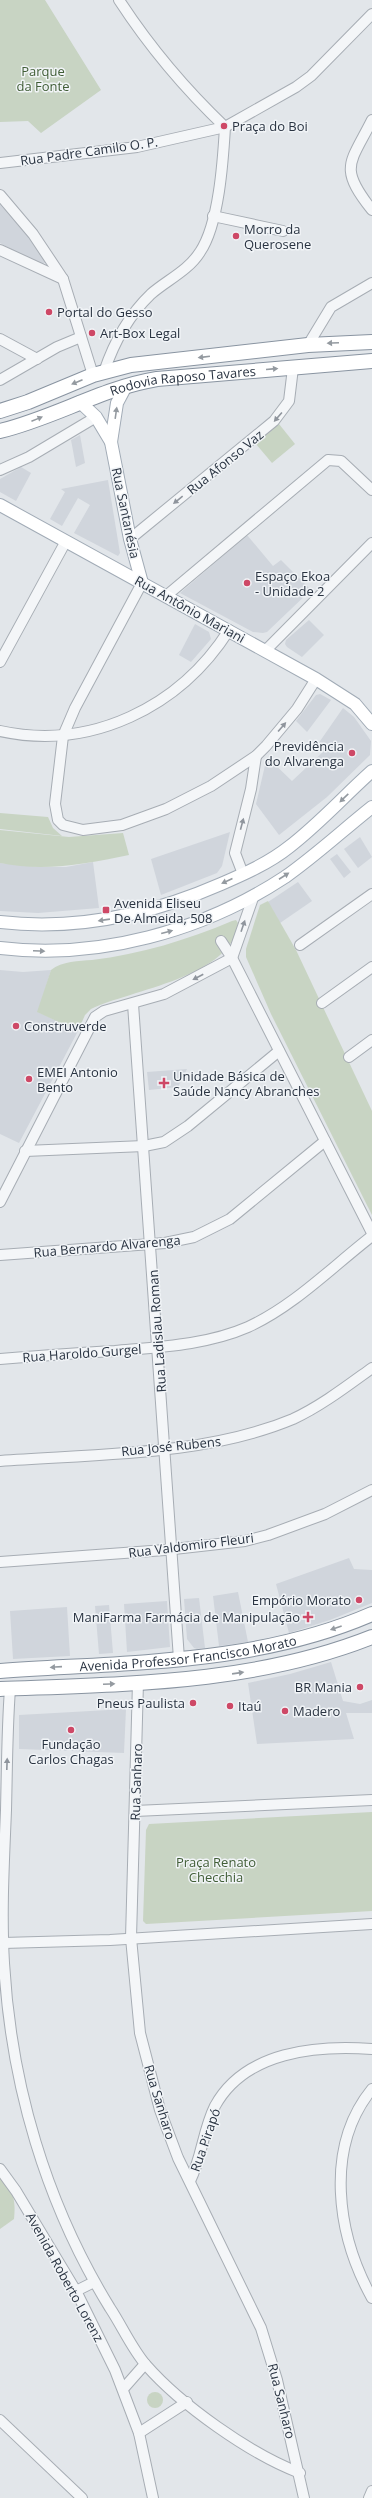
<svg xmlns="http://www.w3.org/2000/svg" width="372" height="2498" viewBox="0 0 372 2498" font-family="'Open Sans',sans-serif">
  <rect width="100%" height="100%" fill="#e2e6ea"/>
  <g fill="#d0d5dc">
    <path d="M0,203L36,246L46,262L41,265L0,243Z"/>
    <path d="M80,435L85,463L76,467L71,440Z"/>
    <path d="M21,467L31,473L16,501L0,492V479Z"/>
    <path d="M108,480L120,553L118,556L74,533L90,505L78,498L62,526L50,519L65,492L61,489Z"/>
    <path d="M247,535L273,566L281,560L311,590L267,632L263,633L253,632L180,593Z"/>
    <path d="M309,620L324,635L302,657L287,647L285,644L286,640Z"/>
    <path d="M195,624L209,632L211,639L191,662L179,655Z"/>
    <path d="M320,694L331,700L307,732L296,721L316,695Z"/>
    <path d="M343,708L354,717L371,741L370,755L327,797L279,835L256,804L267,757L292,781L324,751L318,744Z"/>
    <path d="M230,832L222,866L217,873L161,895L151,859Z"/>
    <path d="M360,837L372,857L358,868L344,849Z"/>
    <path d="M337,854L351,872L344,878L330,859Z"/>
    <path d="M93,862L99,908L38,913L0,911V863L39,867H66Z"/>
    <path d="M298,882L312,901L280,923L268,902Z"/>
    <path d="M0,970L23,972L51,970L38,1012L78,1031L19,1143L0,1134Z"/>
    <path d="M187,1069L178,1087L149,1090L147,1072Z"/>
    <path d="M349,1558L354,1569L372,1570V1603L330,1620L289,1633L276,1584Z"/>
    <path d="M238,1592L248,1642L219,1646L213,1596Z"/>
    <path d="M199,1598L205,1648L197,1649L194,1648L187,1639L184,1599Z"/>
    <path d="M167,1601L170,1647L127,1652L124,1604Z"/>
    <path d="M109,1605L113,1653L99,1654L95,1606Z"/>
    <path d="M67,1607L70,1656L13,1659L10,1611Z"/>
    <path d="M331,1662L343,1701L360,1704L372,1700V1713H346L354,1739L257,1744L248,1683L290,1674Z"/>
    <path d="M126,1709L124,1753L19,1749V1715Z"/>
  </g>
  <g fill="#c8d4c3">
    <path d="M0,0H45L101,90L41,133L28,121L0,122Z"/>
    <path d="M279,424L295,444L272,463L256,444Z"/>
    <path d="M0,813L48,817L53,828L62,836L0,829Z"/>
    <path d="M0,830L69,837L123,833L129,855C86,864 44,872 0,863Z"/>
    <path d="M268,901L296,950L372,1111V1215L271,1014L246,957V949L260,905Z"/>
    <path d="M232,921L236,920L238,923C233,977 130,990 91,1009L85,1015L78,1031L37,1012L51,970C62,961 79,961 92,960C141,954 187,940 232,921Z"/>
    <path d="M372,1812V1911L146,1924L143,1921L146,1830L149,1824Z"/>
    <path d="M0,2175C13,2189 16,2200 14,2219L0,2229Z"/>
    <circle cx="155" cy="2400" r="8"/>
  </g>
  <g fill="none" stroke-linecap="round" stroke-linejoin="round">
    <g stroke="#a7adb4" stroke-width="12">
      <g id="minor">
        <path d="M119,0C149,46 185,89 225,127"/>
        <path d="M372,120C350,164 338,167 372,210"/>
        <path d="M0,163L137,147L225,127L296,87L311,76L372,14"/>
        <path d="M0,195L33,234L63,279L93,375"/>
        <path d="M213,216L283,231"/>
        <path d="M0,250L63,279"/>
        <path d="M0,339L37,359"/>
        <path d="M308,345L331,307L372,283"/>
        <path d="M104,372C114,342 128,316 151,294C167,280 188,271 200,252C219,224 223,161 225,127"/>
        <path d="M0,380L57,347L81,337"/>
        <path d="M0,470L29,457L96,417"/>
        <path d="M130,539L274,421L289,401L293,368"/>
        <path d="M142,583L75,708L63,736L55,804L58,820L63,825L83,830L122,825L166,809L211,786L256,756L266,746L297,709L316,679"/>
        <path d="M166,596L328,460L341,461L372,490"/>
        <path d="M265,651L372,543"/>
        <path d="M0,662L66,541"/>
        <path d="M0,731C91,751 180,707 229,630"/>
        <path d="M243,874L235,853L251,789L256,756"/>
        <path d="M221,941L232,958L372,1233"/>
        <path d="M300,945L372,894"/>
        <path d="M322,1003L372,967"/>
        <path d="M133,1004L179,1659"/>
        <path d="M349,1057L372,1040"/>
        <path d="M25,1151L144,1146L164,1142L188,1126L279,1051"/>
        <path d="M0,1202L95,1017L104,1011L164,994L232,958L254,895"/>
        <path d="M0,1255L165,1243L194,1237L230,1219L325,1141"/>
        <path d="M0,1359C38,1356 76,1353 115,1351C159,1347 207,1345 248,1327C294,1306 332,1267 372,1236"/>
        <path d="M0,1461C94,1454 205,1456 293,1419C321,1406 347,1386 372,1368"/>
        <path d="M0,1562L165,1550L245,1541L268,1535L325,1514L372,1490"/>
        <path d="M138,1682L131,1938L140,2033L160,2110L178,2158L261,2328L277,2380L304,2498"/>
        <path d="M10,1689C7,1729 7,1770 6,1810C4,1861 1,1912 4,1963C11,2085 46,2204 110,2308C122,2326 132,2349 146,2365C181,2405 250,2454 300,2473"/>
        <path d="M135,1811L372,1800"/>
        <path d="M3,1943L110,1940L372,1924"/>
        <path d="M372,2089C324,2148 337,2235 372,2298"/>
        <path d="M0,2169L16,2191L76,2291L115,2370L139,2433L153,2498"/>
        <path d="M190,2181C202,2157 203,2130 215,2106C245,2051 317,2045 372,2049"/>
        <path d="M76,2291L94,2282"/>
        <path d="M123,2389L145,2364"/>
        <path d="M0,2420L82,2498"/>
        <path d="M139,2433L187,2402"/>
        <path d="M369,2498L372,2491"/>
      </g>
    </g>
    <g stroke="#a1abb6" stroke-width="14">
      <g id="major">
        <path d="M80,402L96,417L111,442L130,539L142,583"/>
        <path d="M111,442L117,403L126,386"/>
        <path d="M0,505L316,679L355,704L372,724"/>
        <path d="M0,922C77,931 150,915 221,884C244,874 269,863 289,847C319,824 344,796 372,771"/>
        <path d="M0,948C98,960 203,931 285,877C315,856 343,830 372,807"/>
      </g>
    </g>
    <g stroke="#8994a1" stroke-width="16">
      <g id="highway">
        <path d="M0,411L28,402L93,375L131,365L308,345L372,342"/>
        <path id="s1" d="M0,431C54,418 102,388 157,379L372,361"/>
        <path id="s2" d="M0,1671C125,1662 255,1665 372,1614"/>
        <path d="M0,1689C125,1684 254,1684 372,1637"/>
      </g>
    </g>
    <use href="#minor" stroke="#f4f6f8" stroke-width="10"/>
    <use href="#major" stroke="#fff" stroke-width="12"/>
    <use href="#highway" stroke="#fff" stroke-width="14"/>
  </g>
  <defs><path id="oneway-solid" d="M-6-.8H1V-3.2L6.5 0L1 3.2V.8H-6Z"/></defs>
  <g fill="#949aa0">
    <use href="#oneway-solid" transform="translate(333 343) rotate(177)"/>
    <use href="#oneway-solid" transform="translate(204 357) rotate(173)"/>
    <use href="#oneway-solid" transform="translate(272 369) rotate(-5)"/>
    <use href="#oneway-solid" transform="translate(77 382) rotate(157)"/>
    <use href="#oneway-solid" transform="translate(116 413) rotate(-82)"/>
    <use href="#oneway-solid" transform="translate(37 419) rotate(-22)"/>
    <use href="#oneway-solid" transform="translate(344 798) rotate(136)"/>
    <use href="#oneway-solid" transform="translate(284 876) rotate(-33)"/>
    <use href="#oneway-solid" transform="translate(227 881) rotate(156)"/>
    <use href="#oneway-solid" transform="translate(104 920) rotate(172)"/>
    <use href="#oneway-solid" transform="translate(167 932) rotate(-15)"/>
    <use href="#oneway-solid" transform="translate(39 951) rotate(3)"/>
    <use href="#oneway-solid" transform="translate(336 1628) rotate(161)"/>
    <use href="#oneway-solid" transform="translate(56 1667) rotate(176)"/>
    <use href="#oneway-solid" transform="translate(238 1673) rotate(-8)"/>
    <use href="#oneway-solid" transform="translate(109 1684) rotate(-3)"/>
  </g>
  <g fill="#8f959d">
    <use href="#oneway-solid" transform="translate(278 417) rotate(131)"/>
    <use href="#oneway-solid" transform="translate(178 500) rotate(141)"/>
    <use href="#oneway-solid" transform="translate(282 727) rotate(-49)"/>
    <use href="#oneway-solid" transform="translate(242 824) rotate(-75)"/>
    <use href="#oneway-solid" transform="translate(243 926) rotate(-71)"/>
    <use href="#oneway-solid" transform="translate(198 977) rotate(152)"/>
    <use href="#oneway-solid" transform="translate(7 1764) rotate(-88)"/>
  </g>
  <g fill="#ce4866" stroke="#f1f4f7" stroke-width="1.5">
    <circle cx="224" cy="126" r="4"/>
    <circle cx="236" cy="236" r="4"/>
    <circle cx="49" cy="312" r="4"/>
    <circle cx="92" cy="333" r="4"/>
    <circle cx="247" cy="583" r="4"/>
    <circle cx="352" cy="753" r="4"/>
    <rect x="102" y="906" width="8" height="8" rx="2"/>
    <circle cx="16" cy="1026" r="4"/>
    <circle cx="29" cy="1079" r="4"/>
    <path d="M162 1077h4v4h4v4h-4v4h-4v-4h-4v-4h4z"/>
    <circle cx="359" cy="1600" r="4"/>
    <path d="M306 1611h4v4h4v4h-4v4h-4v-4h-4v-4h4z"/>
    <circle cx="360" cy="1687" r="4"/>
    <circle cx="193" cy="1703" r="4"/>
    <circle cx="230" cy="1706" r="4"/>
    <circle cx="285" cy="1711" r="4"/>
    <circle cx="71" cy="1730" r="4"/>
  </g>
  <g text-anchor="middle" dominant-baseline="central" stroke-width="3" stroke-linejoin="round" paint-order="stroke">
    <g font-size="13" fill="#415e37" stroke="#f1f4f7">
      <text x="43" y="71">Parque<tspan x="43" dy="15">da Fonte</tspan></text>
      <text x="216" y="1862">Praça Renato<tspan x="216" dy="15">Checchia</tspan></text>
    </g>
    <g font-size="13" fill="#2a3442" stroke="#f1f4f7" text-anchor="start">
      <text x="232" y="126">Praça do Boi</text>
      <text x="244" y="229">Morro da<tspan x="244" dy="15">Querosene</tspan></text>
      <text x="57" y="312">Portal do Gesso</text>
      <text x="100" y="333">Art-Box Legal</text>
      <text x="255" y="576">Espaço Ekoa<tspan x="255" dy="15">- Unidade 2</tspan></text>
      <text x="344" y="746" text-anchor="end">Previdência<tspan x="344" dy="15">do Alvarenga</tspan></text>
      <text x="114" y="903">Avenida Eliseu<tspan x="114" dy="15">De Almeida, 508</tspan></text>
      <text x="24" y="1026">Construverde</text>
      <text x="37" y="1072">EMEI Antonio<tspan x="37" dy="15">Bento</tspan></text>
      <text x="173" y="1076">Unidade Básica de<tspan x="173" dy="15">Saúde Nancy Abranches</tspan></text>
      <text x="351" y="1600" text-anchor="end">Empório Morato</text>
      <text x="300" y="1617" text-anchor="end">ManiFarma Farmácia de Manipulação</text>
      <text x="352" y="1687" text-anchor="end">BR Mania</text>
      <text x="185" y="1703" text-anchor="end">Pneus Paulista</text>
      <text x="238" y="1706">Itaú</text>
      <text x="293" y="1711">Madero</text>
      <text x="71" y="1744" text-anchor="middle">Fundação<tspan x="71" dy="15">Carlos Chagas</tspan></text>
    </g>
    <g font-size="13" fill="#2a3442" stroke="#f1f4f7">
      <text transform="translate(89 151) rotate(-8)">Rua Padre Camilo O. P.</text>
      <text stroke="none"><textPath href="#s1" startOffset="191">Rodovia Raposo Tavares</textPath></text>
      <text transform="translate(225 462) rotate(-39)">Rua Afonso Vaz</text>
      <text transform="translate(126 513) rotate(78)">Rua Santanésia</text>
      <text transform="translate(190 609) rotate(29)">Rua Antônio Mariani</text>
      <text transform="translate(107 1246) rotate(-5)">Rua Bernardo Alvarenga</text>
      <text transform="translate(157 1331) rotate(-94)">Rua Ladislau Roman</text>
      <text transform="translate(82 1353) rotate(-4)">Rua Haroldo Gurgel</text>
      <text transform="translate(171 1446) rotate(-6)">Rua José Rubens</text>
      <text transform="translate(191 1545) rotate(-7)">Rua Valdomiro Fleuri</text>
      <text stroke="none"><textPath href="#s2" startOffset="189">Avenida Professor Francisco Morato</textPath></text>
      <text transform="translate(136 1782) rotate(-88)">Rua Sanharo</text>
      <text transform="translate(160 2102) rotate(73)">Rua Sanharo</text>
      <text transform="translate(205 2140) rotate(-71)">Rua Pirapó</text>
      <text transform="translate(65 2277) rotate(61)">Avenida Roberto Lorenz</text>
      <text transform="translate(282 2401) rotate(76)">Rua Sanharo</text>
    </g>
  </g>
</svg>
